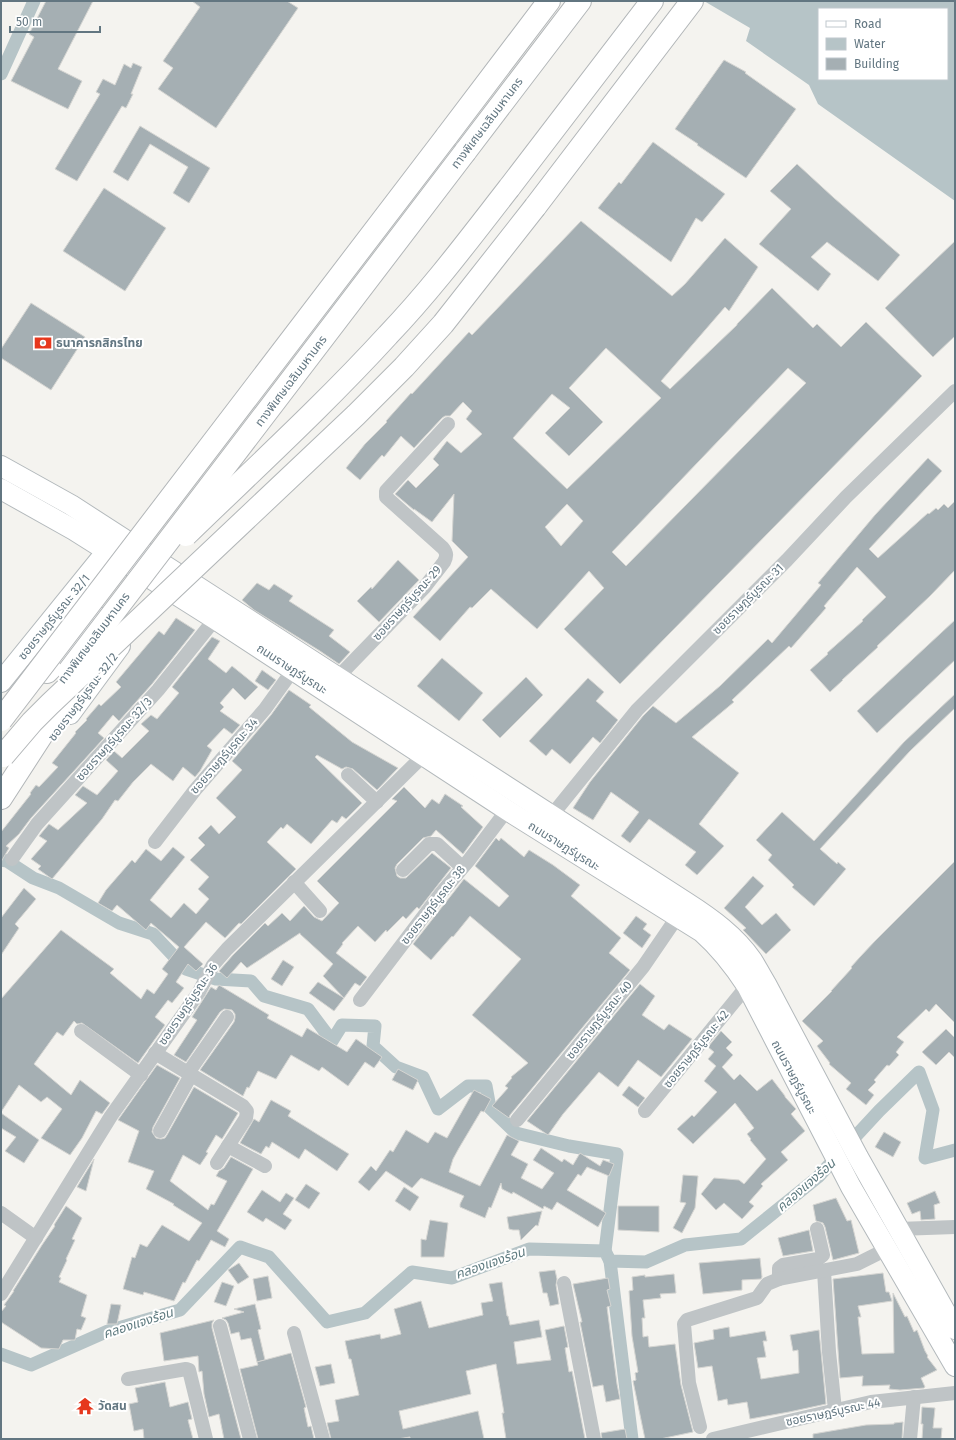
<svg xmlns="http://www.w3.org/2000/svg" width="956" height="1440" viewBox="0 0 956 1440" font-family="'Fira Sans','Noto Sans Thai',sans-serif">
  <rect width="100%" height="100%" fill="#f4f3ef"/>
  <path fill="#b6c4c7" fill-rule="evenodd" d="M704,1H955V201L818,104L809,85L746,41L750,28ZM819,9H947V79H819Z"/>
  <g fill="none" stroke-linecap="round" stroke-linejoin="round">
    <g stroke="#b6c4c7" stroke-width="13">
      <path d="M1,74L34,1"/>
      <path d="M1,860L7,861L33,878L59,888L119,923L153,934L186,969L216,979L251,981L264,996L308,1009L332,1041L342,1025L375,1026L373,1046L396,1067L423,1077L438,1109L468,1086H486L490,1108L516,1133L569,1146L617,1154L605,1251"/>
      <path d="M610,1261L632,1439"/>
      <path d="M1,1354L31,1365L108,1331L180,1310L240,1247L269,1257L327,1322L365,1313L412,1272L452,1278L529,1249L605,1251L610,1261L646,1262L685,1245L741,1239L818,1177L879,1111L919,1072L933,1110L925,1158L955,1150"/>
    </g>
  </g>
  <g fill="#a5afb3" stroke="#d5d5d2" fill-rule="evenodd">
    <path d="M46,1H93L58,69L82,81L68,109L11,81L34,37L29,34Z"/>
    <path d="M192,1H287L298,8L216,128L158,89L173,68L163,61L200,7Z"/>
    <path d="M724,60L746,72L745,73L796,109L746,178L697,145L698,144L675,129Z"/>
    <path d="M133,63L142,67L131,94H133L126,108L122,106L77,181L55,169L100,94L96,92L103,79L115,85L124,64L131,68Z"/>
    <path d="M140,126L210,168L189,203L173,193L188,167L150,144L128,181L113,172Z"/>
    <path d="M653,142L725,194L702,222L696,218L671,262L598,208L619,182L621,184Z"/>
    <path d="M797,164L834,198L900,255L878,281L827,242L811,257L831,274L818,291L759,244L791,209L770,191Z"/>
    <path d="M104,188L166,228L125,291L63,251Z"/>
    <path d="M581,221L672,296L685,284L725,238L758,267L729,311L725,307L661,381L670,389L737,325V324L772,288L813,328L817,324L841,347L866,322L922,376L620,684L564,629L604,588L589,571L537,629L491,589L472,608L470,607L440,641L413,617L468,557L452,541L454,494L432,522L414,509V510L395,494L408,480L416,488L439,465L433,459L447,441L461,453L482,434L466,419L472,411L463,402L450,416H445L442,418L414,448L401,436L384,457L382,455L360,480L346,468L365,444L387,422L386,421L411,393L412,394L469,332L472,335ZM606,348L661,398L567,489L513,438L552,394L570,408L545,433L569,456L603,422L569,388ZM788,368L806,383L626,566L612,552ZM567,504L583,521L561,546L545,527Z"/>
    <path d="M955,241V336L933,357L885,308Z"/>
    <path d="M31,303L85,337L51,390L1,358V349Z"/>
    <path d="M928,458L942,471L869,549L878,558L928,513L929,514L936,508L938,510L944,504L948,508L955,501V570L930,596L877,646L878,647L842,680H843L830,692L810,670L828,654L827,653L863,621L862,620L886,597L857,567L824,606L826,608L791,648L789,646L732,700L734,702L692,737L739,773L699,824L724,846L697,875L685,865L696,852L649,819L630,843L621,836L639,812L611,792L593,820L573,808L590,782L643,716L653,706L676,723L720,686L768,639L772,643L821,585L818,583L875,515Z"/>
    <path d="M398,560L419,580L379,622L357,601L371,587L372,589Z"/>
    <path d="M257,583L269,590L274,584L293,596L289,601L334,630L329,636L350,652L339,664L320,651L254,610L242,600Z"/>
    <path d="M176,618L195,630L152,684L119,721L113,715L98,733L104,738L31,818L19,834L6,846L9,848L1,862V832L31,794L30,793L36,785L39,787L58,767L52,763L76,733L75,732L87,720L86,719L99,704L101,706L121,687L116,682L159,631L164,635Z"/>
    <path d="M955,620V660L877,733L857,711Z"/>
    <path d="M212,637L220,641L208,659L226,673L232,666L258,687L245,700L233,688L220,703L224,707L220,711L240,725L232,734L224,728L207,746L212,750L200,771L195,777L183,767L173,781L151,764L133,782L118,801L115,800L102,819L52,879L38,869L41,866L31,859L47,841L39,836L49,824L58,830L87,803L75,795L83,786L97,795L118,771L106,760L114,751L122,758L149,731L141,724L151,715L157,719L179,693L172,687Z"/>
    <path d="M442,658L483,693L459,721L417,686Z"/>
    <path d="M262,670L276,680L268,690L255,681Z"/>
    <path d="M526,677L543,695L500,738L482,720Z"/>
    <path d="M588,678L604,692L596,701L618,720L600,743L593,737L570,764L552,749L546,756L529,741Z"/>
    <path d="M289,690L311,705L309,707L352,742L398,768L377,790L353,769L346,767L342,769L317,755L315,757L362,803L346,819L342,816L337,823L332,820L311,844L287,824L283,829L281,827L267,842L296,869L241,924L239,923L225,938L206,922L184,947L203,964L196,971L188,964L176,982L184,988L172,1003L168,1000L155,1017L165,1025L138,1063L82,1023L77,1024L74,1021L63,1036L57,1032L34,1064L71,1095L80,1080L110,1103L102,1114L96,1111L82,1138L70,1155L41,1138L62,1109L47,1097L41,1102L19,1085L1,1112V999L61,930L114,969L110,973L141,999L147,989L154,994L168,974L162,969L179,947L151,923L146,930L117,905L112,911L98,903L106,890L132,860L135,863L146,849L161,861L173,847L185,857L150,900L171,918L184,903L196,914L209,899L198,889L209,877L190,860L205,845L198,838L211,825L219,834L236,817L216,798L242,770L232,761L271,715Z"/>
    <path d="M955,694V708L910,751L820,849L837,864L838,862L846,869L814,906L792,887L794,885L768,860L772,855L756,840L782,812L814,841L904,742Z"/>
    <path d="M404,787L425,808L432,799L439,804L445,794L463,806L461,807L483,827L463,854L436,830L431,836L423,838L397,864L395,868L397,876L400,878H406L432,853L451,868L419,909L417,907L406,919L403,916L387,932L386,930L375,942L358,926L342,943L343,944L336,953L367,977L360,986L355,983L344,998L323,976L333,964L300,934V933L247,968L241,962L227,978L219,971L233,955L265,923L268,926L282,913L290,921L304,906L314,917L322,921L339,903L317,881L397,801L392,799Z"/>
    <path d="M496,838L499,841L501,838L524,857L529,850L553,865L580,885L571,896L621,938L609,953L630,970L510,1115L509,1118L492,1106L508,1088L505,1086L512,1078L511,1077L528,1063L472,1015L521,959L470,916L453,937L452,936L431,960L413,944L464,879L499,907L509,896L475,866Z"/>
    <path d="M955,861V1023L936,1004L929,1012L926,1009L897,1037L904,1042L896,1052L899,1055L889,1066L887,1065L874,1080L876,1082L868,1090L874,1095L866,1105L846,1089L851,1083L829,1064L830,1063L817,1046L823,1041L802,1021L832,991H831L852,968L851,967L860,957L875,941Z"/>
    <path d="M753,876L764,886L745,907L762,925L776,913L791,930L766,954L743,930L746,928L724,908Z"/>
    <path d="M24,888L36,899L15,924L19,928L1,955V918Z"/>
    <path d="M636,916L647,924L643,929L651,935L642,948L623,933Z"/>
    <path d="M283,960L294,967L282,986L271,979Z"/>
    <path d="M318,982L344,998L334,1011L309,993Z"/>
    <path d="M640,984L655,996L642,1015L664,1030L669,1024L692,1039L661,1077L638,1060L618,1087L599,1072L563,1114L548,1135L527,1121Z"/>
    <path d="M219,985L269,1015L267,1018L302,1037L307,1028L347,1052L356,1039L382,1057L374,1068L365,1062L348,1086L322,1067L319,1071L291,1055L276,1079L258,1071L249,1088L247,1087L243,1096L200,1070L234,1022L235,1018V1014L232,1010L224,1009L220,1012L186,1062L174,1055L197,1020L192,1017L211,987L216,990Z"/>
    <path d="M946,1029L955,1038V1058L949,1052L936,1065L922,1052Z"/>
    <path d="M721,1031L732,1042L726,1048L733,1055L722,1067L734,1080L740,1074L757,1091L772,1079L785,1096V1097L796,1109L791,1114L805,1131L781,1152L788,1160L761,1184L763,1186L749,1202L754,1206L742,1219L724,1203L716,1210L701,1194L714,1178L739,1180L744,1184L766,1159L750,1140L751,1139L747,1134L754,1128L735,1103L693,1144L677,1129L692,1115L694,1117L717,1092L704,1081L716,1066L708,1059L714,1052L708,1047Z"/>
    <path d="M157,1065L180,1078L153,1127L152,1132L156,1138L161,1139L165,1138L167,1135L194,1087L238,1113L222,1139L216,1135L206,1152L208,1153L200,1165L183,1155L170,1181L208,1210L211,1204L214,1205L227,1181L216,1176L219,1171L224,1168L231,1157L253,1169L217,1231L229,1239L225,1247L211,1240L199,1261L197,1260L185,1283L183,1282L174,1301L144,1292L143,1295L123,1289L132,1257L135,1258L140,1244L147,1247L162,1225L189,1241L202,1223L173,1205L174,1204L146,1189L154,1171L128,1162L139,1131L118,1120Z"/>
    <path d="M398,1069L418,1080L413,1090L392,1080Z"/>
    <path d="M629,1086L645,1098L638,1107L622,1095Z"/>
    <path d="M474,1090L491,1099L484,1112L481,1111L459,1148L453,1159L449,1172L480,1186L507,1135L519,1141L511,1155L528,1164L521,1178L542,1189L554,1173L533,1160L541,1148L562,1162L564,1159L573,1165L580,1153L600,1166L603,1160L614,1164L609,1176L587,1167L581,1176L578,1174L567,1190L606,1213L598,1227L557,1202L552,1210L544,1206L543,1209L513,1192L512,1194L502,1189L501,1183L491,1208L489,1207L485,1218L460,1207V1204L464,1196L421,1178L412,1188L386,1171L369,1191L358,1182L371,1166L376,1171L390,1150L393,1152L406,1130L428,1143L435,1132L447,1138Z"/>
    <path d="M271,1100L291,1111L288,1116L349,1154L337,1171L305,1149L299,1159L272,1142L269,1148L266,1146L261,1154L240,1143L254,1119L259,1122Z"/>
    <path d="M1,1113L39,1140L24,1163L5,1151L16,1137L1,1128Z"/>
    <path d="M884,1132L901,1142L893,1157L875,1147Z"/>
    <path d="M94,1159L86,1191L77,1187Z"/>
    <path d="M683,1175L698,1176L695,1208L682,1233L673,1228L686,1203L680,1202Z"/>
    <path d="M306,1184L320,1193L309,1209L295,1200Z"/>
    <path d="M404,1187L419,1197L410,1211L395,1201Z"/>
    <path d="M262,1190L280,1202L286,1193L294,1198L283,1214L292,1220L285,1230L266,1218L263,1222L247,1212Z"/>
    <path d="M935,1191L940,1203L934,1205L935,1219L921,1220L920,1211L912,1214L907,1203Z"/>
    <path d="M836,1198L847,1221L851,1220L859,1253L833,1260L825,1227L823,1223L816,1221L813,1205Z"/>
    <path d="M66,1206L82,1218L72,1239L75,1240L66,1259L67,1260L59,1277L61,1278L59,1282L87,1295L81,1316L86,1318L81,1330L77,1329L75,1340H63L59,1349L41,1348L1,1322V1312L6,1306L4,1305L14,1291H13L42,1245L55,1226L54,1225Z"/>
    <path d="M618,1206H659V1232L618,1230Z"/>
    <path d="M542,1211L538,1226L536,1225L521,1240L519,1230H513L509,1229L507,1217Z"/>
    <path d="M430,1220L448,1223L444,1257H421V1239L426,1240Z"/>
    <path d="M809,1230L813,1251L783,1256L778,1238Z"/>
    <path d="M760,1258L762,1277L761,1279L742,1280V1290L703,1294L699,1263Z"/>
    <path d="M239,1263L249,1277L238,1284L228,1270Z"/>
    <path d="M555,1270L557,1279L556,1285L559,1304L550,1306L547,1293H543L539,1272Z"/>
    <path d="M883,1273L886,1292H889L892,1301L858,1306L861,1317H858L862,1354L894,1353L893,1293L905,1317L907,1316L914,1332L917,1330L925,1351L928,1356L927,1357L937,1370L921,1378L925,1387L924,1388L900,1390L889,1389L890,1385L862,1386L863,1376L840,1378L833,1279Z"/>
    <path d="M674,1274L676,1293L660,1294L661,1298L643,1300L645,1318H642L643,1337L648,1336L649,1347L675,1344L681,1385L693,1432L660,1439H645L633,1381L636,1380L635,1373L638,1372L632,1336L629,1291L633,1290L632,1277L645,1275V1277Z"/>
    <path d="M268,1276L272,1298L257,1301L253,1279Z"/>
    <path d="M608,1278L610,1289L607,1290L611,1306L607,1307L617,1384L620,1399L606,1402L603,1385L593,1387L580,1322H582L573,1284Z"/>
    <path d="M222,1282L234,1286L226,1306L214,1302Z"/>
    <path d="M502,1282L507,1316H508L510,1325L539,1320L542,1337L514,1342L517,1364L551,1360L545,1330L564,1326L568,1347L565,1348L569,1372L572,1371L585,1439H506L502,1413H504L496,1364L466,1371L471,1394L399,1411L403,1429L478,1411L484,1439H410V1437L397,1439H331L327,1423L339,1421L335,1400L359,1395L351,1359H349L345,1341L380,1334L381,1339L401,1334L394,1309L421,1301L429,1328L483,1315L481,1303L493,1301L489,1284Z"/>
    <path d="M111,1304L121,1305L117,1324H107Z"/>
    <path d="M255,1304L261,1329L258,1330L265,1360L257,1362L251,1338L241,1340L239,1332L231,1334L228,1323L226,1320L222,1318L244,1312L234,1309Z"/>
    <path d="M214,1320L212,1323V1328L241,1439H224L219,1414L209,1417L204,1394L202,1371L199,1372L198,1356L164,1361L160,1333Z"/>
    <path d="M729,1327L730,1337L765,1331L767,1341H763L766,1357L757,1358L761,1379L799,1373L798,1350L793,1351L790,1335L819,1330L826,1404L789,1412L750,1419L747,1402L728,1405L727,1399L718,1401L712,1366L698,1368L694,1343L714,1339L713,1330Z"/>
    <path d="M291,1353L306,1407L304,1408L308,1427L311,1426L314,1439H258L240,1369L258,1365L257,1362Z"/>
    <path d="M331,1364L335,1383L320,1386L315,1367Z"/>
    <path d="M165,1382L170,1407L188,1402L192,1419L188,1420L193,1439H144L143,1429L134,1431L129,1404L138,1402L135,1388Z"/>
    <path d="M922,1407L935,1408L933,1428H942L941,1439H922L923,1424H921Z"/>
    <path d="M903,1422L902,1439H813V1434L866,1425L894,1424V1423Z"/>
    <path d="M625,1429L627,1439H602L601,1433Z"/>
  </g>
  <g fill="none" stroke-linecap="round" stroke-linejoin="round">
    <g stroke="#b3b9bc" stroke-width="22">
      <g id="secondary">
        <path d="M1,466L71,505L687,903C712,919 735,936 752,960C757,968 761,976 766,984L858,1157L955,1329"/>
        <path d="M1,489L74,530L215,619L507,810L702,932C720,948 734,966 747,986L851,1187L955,1366"/>
        <path d="M1,682L107,551"/>
        <path d="M70,714L120,646"/>
      </g>
    </g>
    <g stroke="#b2b6b8" stroke-width="24">
      <g id="highway">
        <path d="M446,137L549,1"/>
        <path d="M465,152L580,1"/>
        <path d="M509,188L652,1"/>
        <path d="M535,207L692,1"/>
        <path d="M47,672L101,619"/>
        <path d="M1,798L45,730L77,686"/>
      </g>
    </g>
    <g stroke="#bfc4c6" stroke-width="14">
      <path d="M338,677L424,588L444,562C447,556 447,553 443,548L386,497V491L448,424"/>
      <path d="M348,775L377,802"/>
      <path d="M552,815L637,710L787,560L846,497L955,391"/>
      <path d="M155,842L195,790L265,709L293,670"/>
      <path d="M12,859L37,824L158,690L215,619"/>
      <path d="M403,870L429,844H437L462,867"/>
      <path d="M294,882L320,911"/>
      <path d="M360,1000L442,892L469,860L507,810"/>
      <path d="M81,1031L141,1075"/>
      <path d="M155,1053L243,1106L247,1111L246,1118L217,1163"/>
      <path d="M188,1073L227,1017"/>
      <path d="M645,1111L747,986"/>
      <path d="M517,1120L643,967L682,910"/>
      <path d="M160,1131L191,1075"/>
      <path d="M228,1146L265,1166"/>
      <path d="M1,1213L36,1238"/>
      <path d="M898,1229L955,1227"/>
      <path d="M824,1271L829,1352L835,1410"/>
      <path d="M779,1279V1268L783,1265L818,1259L823,1255L817,1229"/>
      <path d="M564,1283L594,1439"/>
      <path d="M1,1294L111,1116L199,992L213,965L227,949L424,755"/>
      <path d="M220,1326L250,1439"/>
      <path d="M294,1333L323,1439"/>
      <path d="M128,1379L186,1369L189,1370L206,1439"/>
      <path d="M700,1427L689,1383L684,1324L687,1320L757,1298L767,1284L779,1279L857,1264L887,1249"/>
      <path d="M713,1439L871,1402L955,1393"/>
      <path d="M910,1439L914,1397"/>
    </g>
    <use href="#secondary" stroke="#fff" stroke-width="20"/>
    <use href="#highway" stroke="#fff" stroke-width="22"/>
    <g stroke="#b2b6b8" stroke-width="24" stroke-linecap="butt">
      <g id="highway-bridge">
        <path d="M186,535C254,469 324,405 388,335C432,289 470,238 509,188"/>
        <path d="M69,671L465,152"/>
        <path d="M1,720L446,137"/>
        <path d="M3,756L32,722L50,704L356,415L404,367L443,324L535,207"/>
      </g>
    </g>
    <use href="#highway-bridge" stroke="#fff" stroke-width="22"/>
  </g>
  <defs>
    <g id="bank-bare" transform="scale(1.38)"><path d="M-6-4H6V4H-6ZM0-2.3a2.3 2.3 0 1 0 0 4.6a2.3 2.3 0 1 0 0-4.6Z" fill="#e6371d" stroke="#fff" stroke-width="2.5" paint-order="stroke"/></g>
    <g id="temple-bare" transform="scale(1.38)"><path d="M0-6L5-2H3V0L6.5 2.5H4V6H1.5V3h-3V6H-4V2.5H-6.5L-3 0V-2H-5Z" fill="#e6371d" stroke="#fff" stroke-width="2.5" paint-order="stroke"/></g>
  </defs>
  <g fill-rule="evenodd">
    <use href="#bank-bare" x="43" y="343"/>
    <use href="#temple-bare" x="85" y="1406"/>
  </g>
  <g text-anchor="middle" dominant-baseline="central" stroke-width="4" stroke-linejoin="round" paint-order="stroke">
    <g font-size="12" fill="#627681" stroke="#fff">
      <text transform="translate(487 123) rotate(-53)">ทางพิเศษเฉลิมมหานคร</text>
      <text transform="translate(291 381) rotate(-53)">ทางพิเศษเฉลิมมหานคร</text>
      <text transform="translate(748 599) rotate(-45)">ซอยราษฎร์บูรณะ 31</text>
      <text transform="translate(407 603) rotate(-48)">ซอยราษฎร์บูรณะ 29</text>
      <text transform="translate(54 617) rotate(-51)">ซอยราษฎร์บูรณะ 32/1</text>
      <text transform="translate(94 638) rotate(-53)">ทางพิเศษเฉลิมมหานคร</text>
      <text transform="translate(292 669) rotate(33)">ถนนราษฎร์บูรณะ</text>
      <text transform="translate(83 697) rotate(-53)">ซอยราษฎร์บูรณะ 32/2</text>
      <text transform="translate(114 739) rotate(-48)">ซอยราษฎร์บูรณะ 32/3</text>
      <text transform="translate(224 756) rotate(-49)">ซอยราษฎร์บูรณะ 34</text>
      <text transform="translate(564 846) rotate(32)">ถนนราษฎร์บูรณะ</text>
      <text transform="translate(433 905) rotate(-52)">ซอยราษฎร์บูรณะ 38</text>
      <text transform="translate(188 1004) rotate(-56)">ซอยราษฎร์บูรณะ 36</text>
      <text transform="translate(599 1020) rotate(-51)">ซอยราษฎร์บูรณะ 40</text>
      <text transform="translate(696 1049) rotate(-51)">ซอยราษฎร์บูรณะ 42</text>
      <text transform="translate(794 1077) rotate(62)">ถนนราษฎร์บูรณะ</text>
      <text transform="translate(833 1412) rotate(-12)">ซอยราษฎร์บูรณะ 44</text>
    </g>
    <g font-size="12" font-weight="bold" fill="#627681" stroke="#fff" text-anchor="start">
      <text x="56" y="343">ธนาคารกสิกรไทย</text>
      <text x="98" y="1406">วัดสน</text>
    </g>
    <g font-size="13" font-style="italic" fill="#5e7a7f" stroke="#fff">
      <text transform="translate(806 1185) rotate(-41)">คลองแจงร้อน</text>
      <text transform="translate(490 1263) rotate(-19)">คลองแจงร้อน</text>
      <text transform="translate(138 1323) rotate(-18)">คลองแจงร้อน</text>
    </g>
  </g>
  <rect width="956" height="1440" fill="none" stroke="#627681" stroke-width="4"/>
  <rect x="818" y="8" width="130" height="72" fill="#ffffff" stroke="#c0c8cd"/>
  <rect x="826" y="21" width="20" height="6" fill="#ffffff" stroke="#c0c8cd"/>
  <text x="854" y="28" font-size="12" fill="#627681">Road</text>
  <rect x="826" y="38" width="20" height="12" fill="#b6c4c7" stroke="#c0c8cd"/>
  <text x="854" y="48" font-size="12" fill="#627681">Water</text>
  <rect x="826" y="58" width="20" height="12" fill="#a5afb3" stroke="#c0c8cd"/>
  <text x="854" y="68" font-size="12" fill="#627681">Building</text>
  <path d="M10 26v6h90v-6" fill="none" stroke="#627681" stroke-width="2"/>
  <text x="16" y="26" font-size="12" fill="#627681" stroke="#ffffff" stroke-width="3" paint-order="stroke">50 m</text>
</svg>
